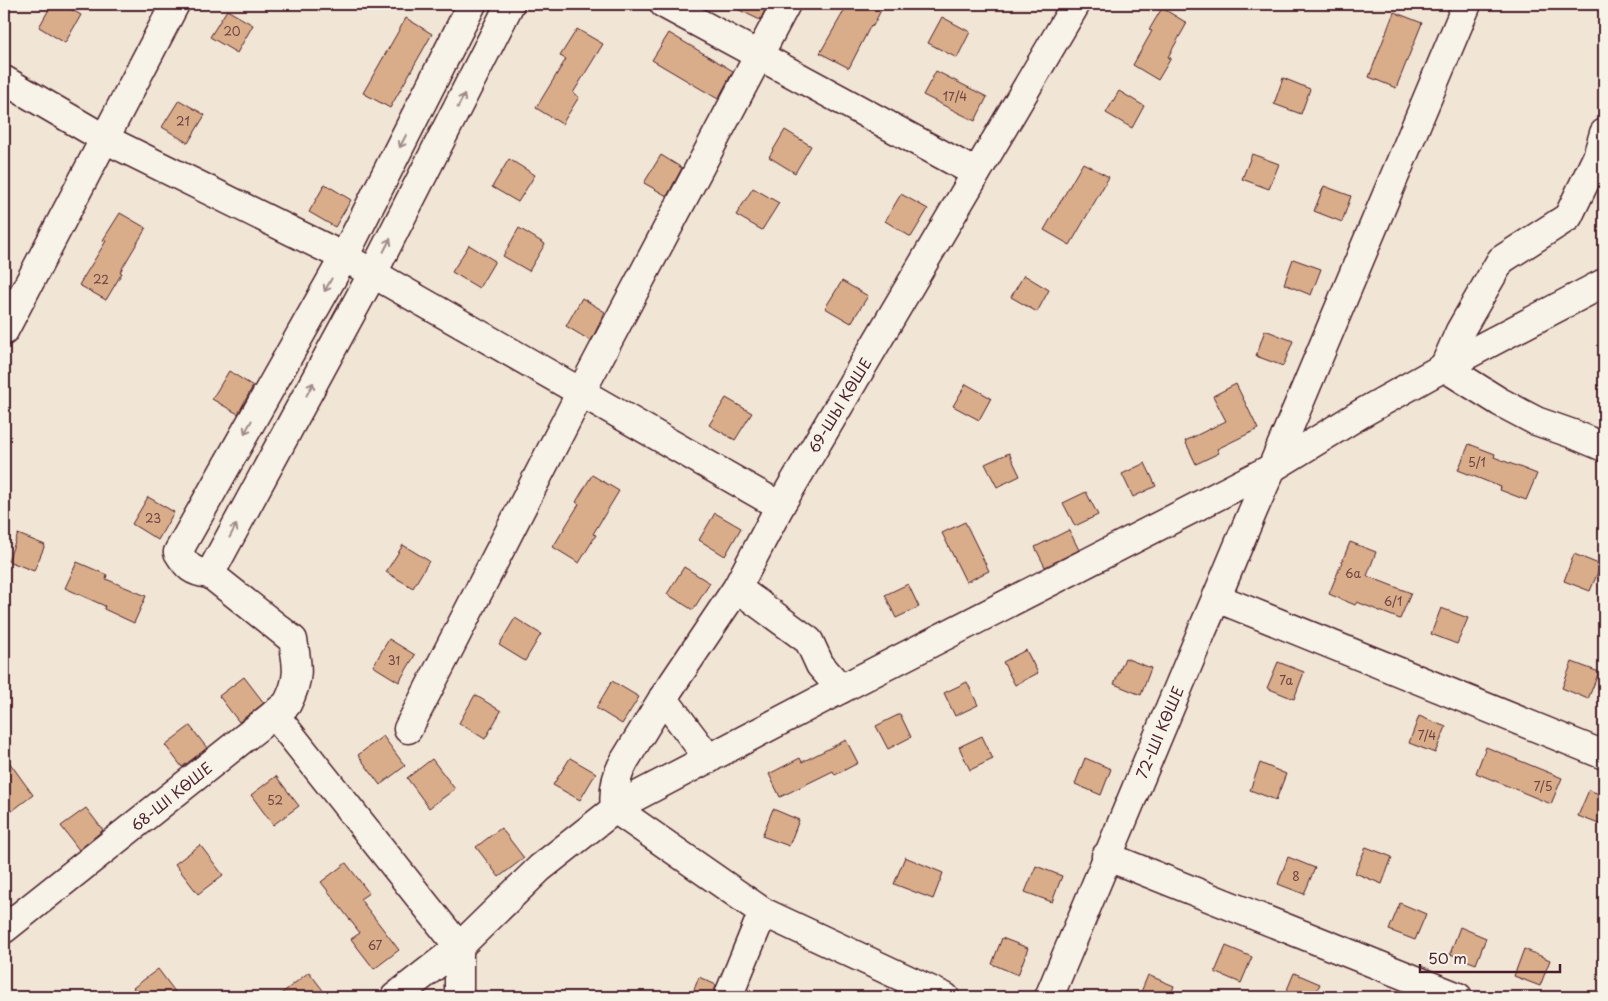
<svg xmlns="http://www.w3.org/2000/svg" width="1608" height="1001" viewBox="0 0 1608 1001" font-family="'Playpen Sans',sans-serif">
  <rect width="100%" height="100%" fill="#f1e5d5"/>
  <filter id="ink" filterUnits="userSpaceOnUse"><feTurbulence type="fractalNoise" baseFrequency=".02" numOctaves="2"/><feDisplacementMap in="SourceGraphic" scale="10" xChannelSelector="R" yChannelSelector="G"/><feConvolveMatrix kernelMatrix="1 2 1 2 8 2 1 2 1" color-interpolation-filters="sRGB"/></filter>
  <g filter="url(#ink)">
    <g fill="#d9ad8a" stroke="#4a1f2b">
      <path d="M52,4H62L81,15L65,43L39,27Z"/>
      <path d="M727,4H768L760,20Z"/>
      <path d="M848,4H884L873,26L871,25L849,68L820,53Z"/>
      <path d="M1162,8L1187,23L1168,57L1171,58L1158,80L1133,65L1152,31L1149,30Z"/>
      <path d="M227,10L253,25L237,53L210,37Z"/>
      <path d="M1394,12L1422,23L1396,88L1369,77Z"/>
      <path d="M942,17L970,32L957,58L928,43Z"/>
      <path d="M406,18L432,34L390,108L363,93Z"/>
      <path d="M577,29L603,44L573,93L579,97L562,124L536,108L566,59L560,56Z"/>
      <path d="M669,33L733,71L718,99L652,60Z"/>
      <path d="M936,71L987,97L975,121L923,95Z"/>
      <path d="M1283,78L1310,89L1301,114L1274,104Z"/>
      <path d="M1119,91L1144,106L1132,128L1106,113Z"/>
      <path d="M179,100L205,115L188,143L162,127Z"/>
      <path d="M785,130L811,146L795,173L769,157Z"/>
      <path d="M1252,154L1279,164L1269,189L1242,179Z"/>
      <path d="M661,155L682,168L667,196L644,183Z"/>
      <path d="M509,159L535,175L518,202L492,187Z"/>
      <path d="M1083,163L1109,177L1070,245L1044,230Z"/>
      <path d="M325,184L351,200L335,227L309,212Z"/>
      <path d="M1324,186L1351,196L1342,222L1314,211Z"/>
      <path d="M753,188L779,203L762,230L736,215Z"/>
      <path d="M901,194L928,209L911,237L885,221Z"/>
      <path d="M120,213L146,228L120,272L122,273L106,300L79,285L106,241L103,240Z"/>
      <path d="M519,228L545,244L529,271L503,256Z"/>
      <path d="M469,245L495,261L479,288L452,272Z"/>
      <path d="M1293,259L1321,269L1311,295L1284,284Z"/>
      <path d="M1024,275L1049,290L1037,312L1011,297Z"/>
      <path d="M842,281L868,296L851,323L825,308Z"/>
      <path d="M582,298L605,312L591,341L566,326Z"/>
      <path d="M1265,330L1293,341L1283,366L1256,356Z"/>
      <path d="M229,371L253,386L238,414L212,399Z"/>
      <path d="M966,384L991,398L979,420L953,406Z"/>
      <path d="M1236,384L1258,429L1217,449L1219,453L1196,464L1185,441L1226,421L1213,396Z"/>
      <path d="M726,398L752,413L735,440L709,425Z"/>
      <path d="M1469,444L1495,454L1494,457L1537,474L1526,500L1500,490L1501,487L1458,470Z"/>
      <path d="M1009,453L1020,476L997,487L985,464Z"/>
      <path d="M1145,463L1156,486L1133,497L1122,474Z"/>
      <path d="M592,475L619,491L593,534L596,535L579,563L553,547L579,504L576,502Z"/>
      <path d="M1086,492L1098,515L1075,526L1063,503Z"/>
      <path d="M148,497L174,512L158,540L132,524Z"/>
      <path d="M715,513L741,528L725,556L699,540Z"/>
      <path d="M965,522L989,571L966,582L942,533Z"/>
      <path d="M1069,530L1079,550L1045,567L1035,547Z"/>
      <path d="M18,534L45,545L34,571L8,561Z"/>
      <path d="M1350,542L1376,552L1367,576L1411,593L1400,619L1357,602L1355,605L1329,594Z"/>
      <path d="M403,545L429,561L413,588L386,572Z"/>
      <path d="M1574,554L1601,565L1590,591L1564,581Z"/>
      <path d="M77,562L107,575L106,579L146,596L134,623L104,609L105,606L65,588Z"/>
      <path d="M684,567L710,583L693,610L667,594Z"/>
      <path d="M908,584L919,607L896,618L885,595Z"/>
      <path d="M1441,608L1468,618L1457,644L1431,634Z"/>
      <path d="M515,618L541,634L525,661L499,645Z"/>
      <path d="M389,639L415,655L399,682L373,666Z"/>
      <path d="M1026,650L1038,673L1015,685L1003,662Z"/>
      <path d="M1125,658L1151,668L1141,695L1114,684Z"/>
      <path d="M1278,662L1304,672L1294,699L1267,688Z"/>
      <path d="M1572,662L1599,672L1588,699L1562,688Z"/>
      <path d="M244,677L264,703L239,722L219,696Z"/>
      <path d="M612,681L639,697L622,724L596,708Z"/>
      <path d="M967,682L978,705L955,716L944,693Z"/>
      <path d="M475,695L501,711L485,739L459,723Z"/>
      <path d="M900,714L911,737L888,749L876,726Z"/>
      <path d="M1419,716L1446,727L1435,753L1409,743Z"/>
      <path d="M190,726L207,748L182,767L165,745Z"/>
      <path d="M383,736L405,766L380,785L358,755Z"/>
      <path d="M982,736L993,759L970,770L959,747Z"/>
      <path d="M846,740L858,763L835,775L833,771L780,797L769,774L800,758L802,762Z"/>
      <path d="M1486,747L1562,778L1551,804L1476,773Z"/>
      <path d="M4,755L33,795L4,817Z"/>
      <path d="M570,758L596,773L580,800L553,785Z"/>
      <path d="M1085,758L1111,769L1101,795L1075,784Z"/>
      <path d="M432,759L455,789L429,808L407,778Z"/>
      <path d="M1260,763L1286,774L1276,800L1250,790Z"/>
      <path d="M276,776L299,806L273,825L251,795Z"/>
      <path d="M1589,790L1604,796V826L1578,816Z"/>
      <path d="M86,808L103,830L79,850L61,826Z"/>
      <path d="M773,809L799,820L789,846L762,836Z"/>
      <path d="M501,828L524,858L499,877L476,847Z"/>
      <path d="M200,845L223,875L198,894L175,864Z"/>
      <path d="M1366,847L1392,857L1382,884L1355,873Z"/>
      <path d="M905,857L943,873L933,899L894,884Z"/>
      <path d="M1288,857L1315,868L1304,894L1278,884Z"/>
      <path d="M346,863L369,893L360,899L399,950L374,969L351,939L360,933L321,882Z"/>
      <path d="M1036,866L1062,876L1052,902L1025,892Z"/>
      <path d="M1400,903L1426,914L1415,940L1389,930Z"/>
      <path d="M1460,927L1486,938L1476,964L1450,954Z"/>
      <path d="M1002,938L1028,948L1018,975L992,964Z"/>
      <path d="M1226,946L1252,957L1241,983L1215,972Z"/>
      <path d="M1524,949L1550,960L1540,986L1514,976Z"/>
      <path d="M158,969L179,997H140L133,988Z"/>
      <path d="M309,972L328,997H277Z"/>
      <path d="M1294,973L1320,984L1314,997H1284Z"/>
      <path d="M1148,975L1174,986L1170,997H1139Z"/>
      <path d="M699,977L716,985L713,997H691Z"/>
    </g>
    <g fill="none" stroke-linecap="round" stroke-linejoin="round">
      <g stroke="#4a1f2b" stroke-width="31">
        <g id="minor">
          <path d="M664,4L976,173"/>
          <path d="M4,80L105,139L344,257L780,506"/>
          <path d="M1604,133L1597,157L1568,217L1501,260L1460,331L1444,367L1500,402L1536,421L1573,434L1604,447"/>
          <path d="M4,331L175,4"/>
          <path d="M210,574L373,273L510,4"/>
          <path d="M737,588L809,641L820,665L841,689"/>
          <path d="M1217,598L1604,755"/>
          <path d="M663,698L709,759"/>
          <path d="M274,714L459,947V997"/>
          <path d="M408,729L581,392L786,4"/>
          <path d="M1106,856L1458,997"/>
          <path d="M4,929L287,704C300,679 298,667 293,640L210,574C192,572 187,567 178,552L344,257L472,4"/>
          <path d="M395,997L459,947L540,868L615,809L633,798L841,689L1272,468L1362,413L1444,367L1604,283"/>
          <path d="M728,997L763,912"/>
          <path d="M945,997L763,912L615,809C613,792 616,775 625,760L663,698L737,588L780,506L1076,4"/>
          <path d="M1049,997C1099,875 1150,753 1202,631C1226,577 1247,522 1272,468L1467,4"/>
        </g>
      </g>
      <use href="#minor" stroke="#f7f3e8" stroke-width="28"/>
    </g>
    <defs><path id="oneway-shaft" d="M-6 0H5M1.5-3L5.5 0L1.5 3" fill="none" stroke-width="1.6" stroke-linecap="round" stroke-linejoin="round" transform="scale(1.25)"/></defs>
    <g stroke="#a0898a">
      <use href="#oneway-shaft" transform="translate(461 101) rotate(-63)"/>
      <use href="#oneway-shaft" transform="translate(403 141) rotate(117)"/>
      <use href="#oneway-shaft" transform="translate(387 245) rotate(-63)"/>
      <use href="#oneway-shaft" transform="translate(328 285) rotate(119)"/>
      <use href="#oneway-shaft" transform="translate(310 389) rotate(-62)"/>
      <use href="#oneway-shaft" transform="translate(248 427) rotate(119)"/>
      <use href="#oneway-shaft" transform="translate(233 531) rotate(-62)"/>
    </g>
  </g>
  <g text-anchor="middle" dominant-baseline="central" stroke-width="4" stroke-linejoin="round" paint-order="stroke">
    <g font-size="12" fill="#6e4243">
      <text x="232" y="31">20</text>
      <text x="955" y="96">17/4</text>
      <text x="183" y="121">21</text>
      <text x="101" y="279">22</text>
      <text x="1477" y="462">5/1</text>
      <text x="153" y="518">23</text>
      <text x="1353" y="573">6а</text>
      <text x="1393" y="601">6/1</text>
      <text x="394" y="660">31</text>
      <text x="1286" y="680">7а</text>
      <text x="1427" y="735">7/4</text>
      <text x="1543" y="786">7/5</text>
      <text x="275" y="800">52</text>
      <text x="1296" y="876">8</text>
      <text x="375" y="945">67</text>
    </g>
    <g font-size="15" fill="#4a1f2b" stroke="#f7f3e8">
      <text transform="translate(839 405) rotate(-59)">69-ШЫ КӨШЕ</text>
      <text transform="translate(1159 732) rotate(-67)">72-ШІ КӨШЕ</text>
      <text transform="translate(171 796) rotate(-39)">68-ШІ КӨШЕ</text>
    </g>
  </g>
  <rect width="1608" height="1001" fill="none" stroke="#f7f3e8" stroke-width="20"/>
  <rect x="10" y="10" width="1588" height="981" fill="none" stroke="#4a1f2b" stroke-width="2" filter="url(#ink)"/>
  <path d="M1420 964v8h140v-8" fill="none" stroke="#4a1f2b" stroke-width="2.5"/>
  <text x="1428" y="964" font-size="15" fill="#4a1f2b" stroke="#f7f3e8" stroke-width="4" paint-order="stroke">50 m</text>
</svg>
